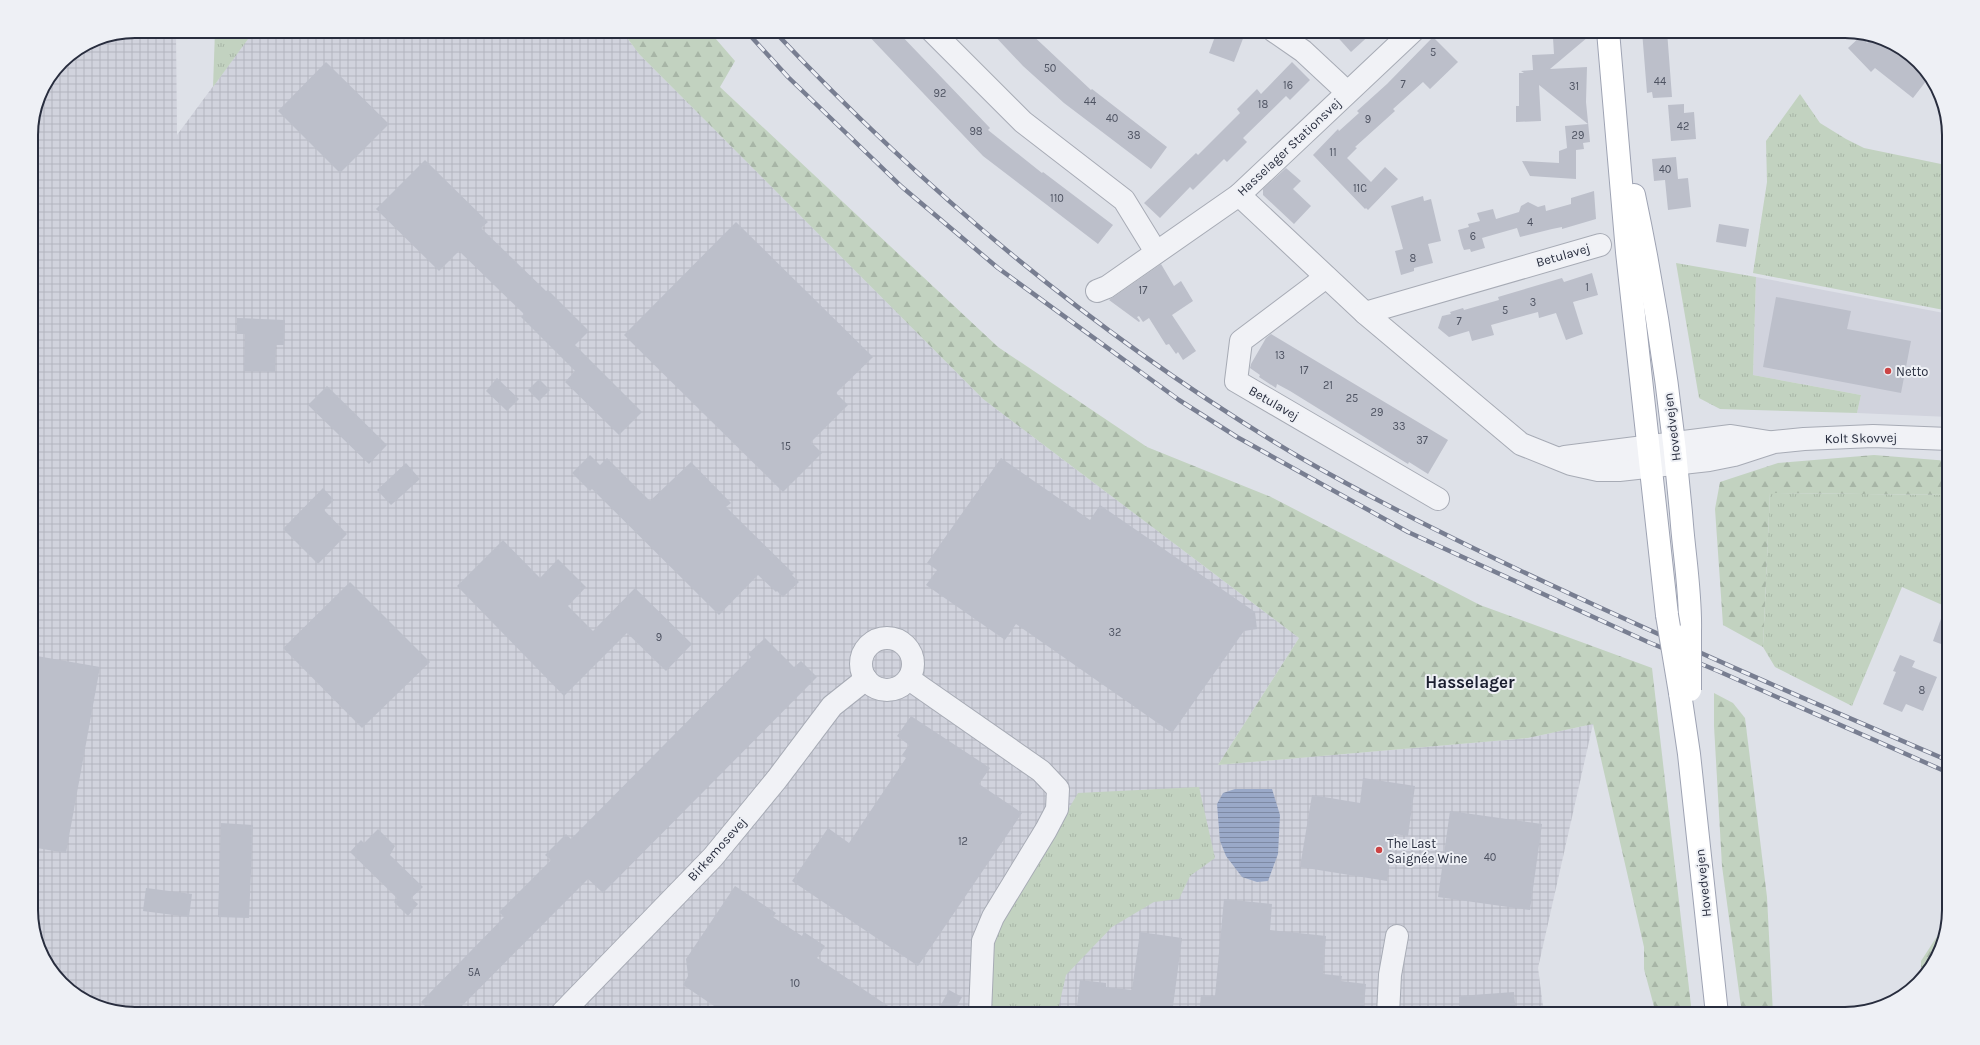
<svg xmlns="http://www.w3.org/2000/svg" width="1980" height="1045" viewBox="0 0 1980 1045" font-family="Karla,sans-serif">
  <defs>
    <pattern id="industrial-grid" width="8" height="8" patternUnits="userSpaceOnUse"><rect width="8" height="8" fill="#d1d3dd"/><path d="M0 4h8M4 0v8" fill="none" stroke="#b3b5bf"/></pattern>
    <pattern id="grass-tufts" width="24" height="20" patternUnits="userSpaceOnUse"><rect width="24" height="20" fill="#c2d2c0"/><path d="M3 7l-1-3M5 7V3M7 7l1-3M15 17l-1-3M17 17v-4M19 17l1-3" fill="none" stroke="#a7b5a6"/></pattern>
    <pattern id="forest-firs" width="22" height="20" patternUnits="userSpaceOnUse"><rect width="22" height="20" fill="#c2d2c0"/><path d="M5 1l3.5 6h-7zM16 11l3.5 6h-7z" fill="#a7b5a6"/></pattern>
    <pattern id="water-rules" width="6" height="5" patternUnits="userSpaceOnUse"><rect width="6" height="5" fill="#9aa9c8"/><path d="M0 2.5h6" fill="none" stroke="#7e8aa4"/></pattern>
  </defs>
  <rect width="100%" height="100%" fill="#dee1e8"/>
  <path fill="#d1d3dd" d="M1756,277L1949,314V417L1857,413L1861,395L1753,375Z"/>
  <path fill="url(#industrial-grid)" d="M135,31H176L177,135L254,31H622L639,54L983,399L1299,638L1218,765L1528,738L1593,724L1538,968L1544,1014H135L89,1003L48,968L31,917V128L39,95L62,61L95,39Z"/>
  <g fill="url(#grass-tufts)">
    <path d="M215,31H254L213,87Z"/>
    <path d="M1800,94L1820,123L1846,139L1864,148L1941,164L1949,169V311L1753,273L1767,182L1766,141Z"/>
    <path d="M1676,263L1756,277L1753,375L1861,395L1857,413L1720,409L1699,398Z"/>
    <path d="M1770,493L1949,495V608L1902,587L1852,706L1775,667L1763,647Z"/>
    <path d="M1199,787L1215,858L1190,876L1179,899L1154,902L1112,927L1066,975L1057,1014H990L988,958L997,930L1078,793Z"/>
  </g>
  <g fill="url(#forest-firs)">
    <path d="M622,31H709L735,61L720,87L998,347L1147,447L1271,497L1480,605L1652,668L1692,1014H1656L1644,969V947L1593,724L1528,738L1218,765L1299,638L983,399L639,54Z"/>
    <path d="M1874,455L1949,461V495L1770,493L1763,647L1723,625L1715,509L1720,482L1778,463Z"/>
    <path d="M1714,693L1733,703L1745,718L1767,897L1773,1014H1742L1722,866L1714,726Z"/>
    <path d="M1947,921L1938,956L1921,976V961Z"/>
  </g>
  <path fill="url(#water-rules)" d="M1235,789H1272L1280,815L1278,854L1268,881L1257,882L1242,877L1226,856L1220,841L1217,804L1223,793Z"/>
  <g fill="#bcbfca">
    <path d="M864,31H897L990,128L988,130L1042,173L1043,172L1113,225L1098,244L983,156Z"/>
    <path d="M990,31H1028L1091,90L1092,89L1167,147L1151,169L1064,103L1023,66Z"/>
    <path d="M1217,31H1231L1244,36L1234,62L1209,53Z"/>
    <path d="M1332,31H1374L1351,52Z"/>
    <path d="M1642,31H1667L1672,97L1653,98L1652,92L1647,93Z"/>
    <path d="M1861,36L1867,43L1873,37L1891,42L1930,76L1913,98L1875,68L1871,72L1848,48Z"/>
    <path d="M1433,37L1458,62L1430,89L1423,82L1393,109L1395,111L1355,147L1357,148L1347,158L1371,182L1385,167L1398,179L1368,210L1366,208L1365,209L1313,155L1338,129L1339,131L1359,113L1357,111L1387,84Z"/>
    <path d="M1588,37L1550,69L1587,67L1586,102L1590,142L1583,143L1584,149L1576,150V179L1530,176L1522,161L1559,163V151L1567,148L1565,126L1588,124L1539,85L1541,121L1516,122V106H1519V73H1524L1521,71L1533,70L1532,55L1554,54L1553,38Z"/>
    <path d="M326,62L389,124L340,173L278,111Z"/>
    <path d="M1292,62L1310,80L1290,100L1286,96L1243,138L1247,142L1227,162L1224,159L1193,190L1190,187L1160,218L1144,203L1196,153L1198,155L1240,113L1237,109L1257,89L1261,94Z"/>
    <path d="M1684,104V113L1694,112L1696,139L1671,141L1668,105Z"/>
    <path d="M1676,157L1678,179L1688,178L1691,207L1668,210L1665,180L1654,181L1652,159Z"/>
    <path d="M425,160L488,222L481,228L546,291L548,290L589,331L575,345L642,412L619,435L565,382L575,371L521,317L524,314L459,251L439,271L376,209Z"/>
    <path d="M1286,168L1301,181L1293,189L1311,206L1294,224L1263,195V189Z"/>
    <path d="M1594,191L1596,219L1562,229V227L1552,229L1520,237L1517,228L1482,238L1485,248L1471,252L1470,249L1464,250L1462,245L1458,230L1469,227L1468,224L1480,221L1477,213L1493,209L1496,219L1519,212L1521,206L1528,202L1538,207L1545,205L1546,211L1571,204V198Z"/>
    <path d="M1423,196L1424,201L1431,199L1441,241L1428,244L1433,263L1414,268V271L1401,275L1395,251L1403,249L1391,206Z"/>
    <path d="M736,222L873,357L836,393L848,405L811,442L822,453L783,492L624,335Z"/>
    <path d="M1719,224L1749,229L1746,247L1716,242Z"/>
    <path d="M1161,264L1174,286L1181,281L1193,301L1172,315L1196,351L1183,360L1178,352L1176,354L1169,344L1166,345L1149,318L1143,322L1139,316L1137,317L1140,321L1139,322L1109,300Z"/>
    <path d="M1592,273L1598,295L1573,302L1583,334L1566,340L1556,313L1539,318L1538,312L1491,325L1494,335L1472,341L1469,331L1449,337L1438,328L1442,316L1451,314L1450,312L1463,308L1464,310L1499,300L1498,297L1562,278L1564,282Z"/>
    <path d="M1776,297L1851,311L1847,329L1911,341L1901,393L1763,367Z"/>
    <path d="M237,318L285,320L284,345H276L275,372L244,371L245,334H237Z"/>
    <path d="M1271,334L1448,440L1428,474L1409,462L1408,464L1290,391L1277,384L1276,388L1259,377L1260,375L1250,368L1251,364L1266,338Z"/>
    <path d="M497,378L519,399L507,411L486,391Z"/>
    <path d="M539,379L550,390L539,401L528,390Z"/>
    <path d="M327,386L387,445L369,464L308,405Z"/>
    <path d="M590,455L600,465L607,458L650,501L691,462L731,503L726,507L794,574L792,575L799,582L783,597L777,591L776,592L758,575L719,615L592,489L590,491L572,473Z"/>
    <path d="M1001,458L1090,520L1100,505L1255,612L1257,629L1244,631L1172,733L1016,624L1005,640L926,585L937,570L927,563Z"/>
    <path d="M406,463L420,479L391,505L377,490Z"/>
    <path d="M323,488L334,500L324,510L347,534L318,564L283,529Z"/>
    <path d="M503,540L540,578L558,559L586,587L568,606L593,631L635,588L692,644L666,671L627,633L564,696L457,586Z"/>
    <path d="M350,582L430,662L362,728L283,648Z"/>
    <path d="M1947,602H1949V647L1933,641Z"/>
    <path d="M765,638L794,667L801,661L817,677L603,893L588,879L454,1014H433L421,1002L504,917L499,912L551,860L545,855L566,834L571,839L751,657L748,654Z"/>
    <path d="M31,655L100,667L66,853L31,847Z"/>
    <path d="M1900,655L1915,661L1912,667L1937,677L1923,711L1906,704L1902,712L1883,704L1896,672L1893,671Z"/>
    <path d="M911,716L990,768L979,784L1022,813L918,966L792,881L828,828L849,843L906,758L902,755L909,745L897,736Z"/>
    <path d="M1363,778L1415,786L1408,836L1394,834L1387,881L1300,867L1312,795L1360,803Z"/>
    <path d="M1450,811L1542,824L1530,910L1438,897Z"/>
    <path d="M221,823L253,825L249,918L218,917Z"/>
    <path d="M378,829L395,846L390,855L423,887L411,898L418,904L408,916L394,902L397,898L350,852L361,840L364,843Z"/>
    <path d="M735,886L776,913L773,917L802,936L804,932L825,946L817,958L900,1014H726L683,985L688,976L686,959Z"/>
    <path d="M146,888L192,894L189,917L143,911Z"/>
    <path d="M1224,899L1272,904L1270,930L1326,936L1323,974L1342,976L1341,981L1366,984L1363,1014H1199L1201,995L1215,996Z"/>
    <path d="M1140,932L1182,938L1172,1014H1076L1080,980L1106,983V987L1132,990Z"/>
    <path d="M949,990L962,997L953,1014H936Z"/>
    <path d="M1514,992L1516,1014H1460L1459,996Z"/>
  </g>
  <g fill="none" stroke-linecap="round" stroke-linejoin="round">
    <g stroke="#a7abb5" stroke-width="24">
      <g id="minor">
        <path d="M932,31L1023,122L1124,200L1156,252"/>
        <path d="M1274,31L1303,51L1347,92"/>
        <path d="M1239,195L1365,313L1521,444L1571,464L1598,470H1619L1709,460L1734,455L1774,442L1804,439L1873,436L1949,439"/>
        <path d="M1326,277L1241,341L1236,381L1438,499"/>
        <path d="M1097,291L1107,287L1239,195L1413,31"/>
        <path d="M1365,313L1600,245"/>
        <path d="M1565,457L1731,436L1769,442"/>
        <circle cx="887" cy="664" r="26"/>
        <path d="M909,679L1041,771L1058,789L1057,809L1046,830L993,917L983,941L980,1014"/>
        <path d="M561,1014L713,857L777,779L832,706L866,679"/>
        <path d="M1388,1014L1390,975L1397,936"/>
      </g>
    </g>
    <g stroke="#9ea3b3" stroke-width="24">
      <g id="major">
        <path d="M1608,31L1627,252L1667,615"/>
        <path d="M1634,195C1657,304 1673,414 1682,525C1685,560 1691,596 1690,631"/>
        <path d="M1680,693L1689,754L1717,1014"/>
      </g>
    </g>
    <use href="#minor" stroke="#f1f2f6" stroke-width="22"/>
    <use href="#major" stroke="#fff" stroke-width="22"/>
    <g stroke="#787e91" stroke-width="4.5">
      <g id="rail">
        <path d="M746,31L788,77L902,187L998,268L1179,400L1237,437L1408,532L1648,642L1718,671L1949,773"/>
        <path d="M774,31C929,196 1105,342 1301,458C1372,499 1445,535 1519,570C1661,637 1805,699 1949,761"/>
      </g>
    </g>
    <use href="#rail" stroke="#eef0f5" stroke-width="3" stroke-dasharray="9" stroke-linecap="butt"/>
    <g stroke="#9ea3b3" stroke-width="24" stroke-linecap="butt">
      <g id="major-bridge">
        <path d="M1667,615L1680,693"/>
        <path d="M1690,690V631"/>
      </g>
    </g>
    <use href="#major-bridge" stroke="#fff" stroke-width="22"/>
  </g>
  <g fill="#cc4445" stroke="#eef0f5" stroke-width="1.5">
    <circle cx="1888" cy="371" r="4"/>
    <circle cx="1379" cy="850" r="4"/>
  </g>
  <g text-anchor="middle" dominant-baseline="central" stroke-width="4" stroke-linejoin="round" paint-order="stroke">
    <g font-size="11" fill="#4d5261">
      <text x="1433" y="52">5</text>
      <text x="1050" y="68">50</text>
      <text x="1660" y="81">44</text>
      <text x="1403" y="84">7</text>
      <text x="1288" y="85">16</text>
      <text x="1574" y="86">31</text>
      <text x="940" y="93">92</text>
      <text x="1090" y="101">44</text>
      <text x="1263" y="104">18</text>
      <text x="1112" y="118">40</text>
      <text x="1368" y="119">9</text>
      <text x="1683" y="126">42</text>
      <text x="976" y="131">98</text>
      <text x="1134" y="135">38</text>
      <text x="1578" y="135">29</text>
      <text x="1333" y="152">11</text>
      <text x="1665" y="169">40</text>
      <text x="1360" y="188">11C</text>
      <text x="1057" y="198">110</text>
      <text x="1530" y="222">4</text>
      <text x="1473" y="236">6</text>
      <text x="1413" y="258">8</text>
      <text x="1587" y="287">1</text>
      <text x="1143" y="290">17</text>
      <text x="1533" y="302">3</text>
      <text x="1505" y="310">5</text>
      <text x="1459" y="321">7</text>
      <text x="1280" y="355">13</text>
      <text x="1304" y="370">17</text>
      <text x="1328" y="385">21</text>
      <text x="1352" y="398">25</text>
      <text x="1377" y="412">29</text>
      <text x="1399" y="426">33</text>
      <text x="1422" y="440">37</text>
      <text x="786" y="446">15</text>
      <text x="1115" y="632">32</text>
      <text x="659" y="637">9</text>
      <text x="1922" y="690">8</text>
      <text x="963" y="841">12</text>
      <text x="1490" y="857">40</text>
      <text x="474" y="972">5A</text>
      <text x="795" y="983">10</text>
    </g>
    <g font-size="13" fill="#282d3e" stroke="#eef0f5">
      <text transform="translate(1289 147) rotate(-43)">Hasselager Stationsvej</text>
      <text transform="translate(1563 255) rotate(-16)">Betulavej</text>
      <text transform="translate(1274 403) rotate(30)">Betulavej</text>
      <text transform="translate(1672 427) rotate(-97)">Hovedvejen</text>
      <text transform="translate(1861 438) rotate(-1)">Kolt Skovvej</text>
      <text transform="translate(717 849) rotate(-48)">Birkemosevej</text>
      <text transform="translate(1703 883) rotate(-96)">Hovedvejen</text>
    </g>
    <g font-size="13" fill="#282d3e" stroke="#eef0f5" text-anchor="start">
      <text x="1896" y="371">Netto</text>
      <text x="1387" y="843">The Last<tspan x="1387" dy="15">Saignée Wine</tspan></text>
    </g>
    <g font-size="17" font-weight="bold" fill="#1a1e2f" stroke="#eef0f5">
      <text x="1470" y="682">Hasselager</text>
    </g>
  </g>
  <path d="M0 0H1980V1045H0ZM135 38H1845A97 97 0 0 1 1942 135V910A97 97 0 0 1 1845 1007H135A97 97 0 0 1 38 910V135A97 97 0 0 1 135 38Z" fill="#eef0f5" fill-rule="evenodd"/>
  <path fill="none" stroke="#282d3e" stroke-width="2" d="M135 38H1845A97 97 0 0 1 1942 135V910A97 97 0 0 1 1845 1007H135A97 97 0 0 1 38 910V135A97 97 0 0 1 135 38Z"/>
</svg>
